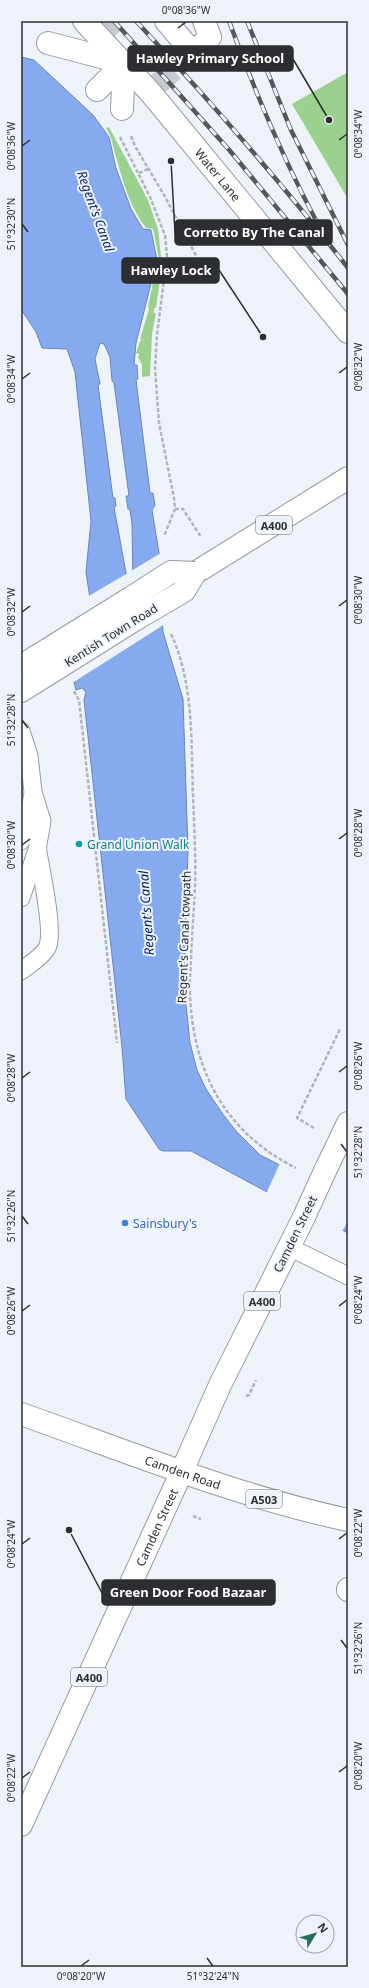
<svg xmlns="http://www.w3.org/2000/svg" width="369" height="1988" viewBox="0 0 369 1988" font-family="'Noto Sans',sans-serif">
  <rect width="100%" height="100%" fill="#eef2f9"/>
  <g fill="#9bd18e">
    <path d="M348,72V199L292,104Z"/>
    <path d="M109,127L148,200L158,229L162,266L156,308H154V313H156L152,334L150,376L142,377V365L138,357L139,354L136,353L140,341L142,340L140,339L149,309L148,306L153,283H156V281L154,280L159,259L153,229L146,228C131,209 123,183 117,160C113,149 113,138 106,128Z"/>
  </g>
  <path fill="#86aaf0" stroke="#6b85b7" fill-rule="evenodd" d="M21,57L34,60L93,115L109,137L116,168L131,209L143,229L151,230L157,260L136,343L134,365H137L138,379L136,380L150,493H153L155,505L152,510L159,553L163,632L183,699L188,850L184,985L190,1043L197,1070L206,1089L222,1113L236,1131L260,1155L348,1199V1233L267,1192L191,1151H163L159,1149L126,1099L122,1047L84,700L86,692L82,688L76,690L74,682L100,665L86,572L91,521L75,372L67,349L42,348L36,332L21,309ZM100,343L104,344L110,357L112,381L114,383L129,496H126L128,509H130L132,524L133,583L128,584L114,507L116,506L115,498H113L98,385L100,384L95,359Z"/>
  <g fill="#eef2f9">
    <path d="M161,553L165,624L74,682L73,680L97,664L87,597L128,573L131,582V571Z"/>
    <path d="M280,1163L348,1197V1221L342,1232L266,1194Z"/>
  </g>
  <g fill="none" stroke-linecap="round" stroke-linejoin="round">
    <g stroke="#c7cbd1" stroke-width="22" stroke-dasharray="22 11" stroke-linecap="butt">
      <path d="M106,29L115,21"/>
      <path d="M157,85L186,59"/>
    </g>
    <g stroke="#979aa1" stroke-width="19">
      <g id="lane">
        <path d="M21,731L29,756L33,792L42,821L37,850L21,898"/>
        <path d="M21,841L26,827L33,794"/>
        <path d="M21,971C30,964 41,958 47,948C55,933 41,871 38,852"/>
        <path d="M289,1247L348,1276"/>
      </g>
    </g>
    <g stroke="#979aa1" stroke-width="24">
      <g id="street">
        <path id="s1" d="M84,21L150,92L348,332"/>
        <path d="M166,21L193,53L210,37L204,21"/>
        <path d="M48,43L124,63"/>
        <path d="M97,90L124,63L122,109"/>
        <path d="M21,691L136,619"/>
        <path d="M348,1589V1590"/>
      </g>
    </g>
    <g stroke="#979aa1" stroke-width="24">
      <g id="primary">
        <path d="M195,573L348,478"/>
        <path d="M21,666L129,599"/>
        <path d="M325,1171L348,1123"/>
        <path d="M182,1471L220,1385L304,1217"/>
      </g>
    </g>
    <g stroke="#979aa1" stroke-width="24">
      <g id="highway">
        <path id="s2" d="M21,1414C129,1452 236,1496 348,1520"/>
        <path id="s3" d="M21,1825L182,1471"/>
      </g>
    </g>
    <g stroke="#b1b4b9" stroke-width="2.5" stroke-dasharray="4 2" stroke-linecap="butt">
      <path d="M131,136L135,146L164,195L209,280"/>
      <path d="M120,137L150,197L165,235L167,256L157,335L155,368L159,423L174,498L175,509L164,536"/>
      <path d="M139,173L148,169"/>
      <path d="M175,509H183L201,537"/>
      <path d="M171,634C194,683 191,741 193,795C194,825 196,855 195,885C194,910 192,934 191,958C191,970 189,982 190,994C193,1072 225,1132 296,1168"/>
      <path d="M74,691L79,700L117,1043"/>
      <path d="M314,1128L297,1118L340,1029"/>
      <path d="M246,1396L249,1395L256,1380"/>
      <path d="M193,1516L201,1519"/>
    </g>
    <use href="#lane" stroke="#fff" stroke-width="17"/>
    <use href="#street" stroke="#fff" stroke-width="22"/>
    <use href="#primary" stroke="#fff" stroke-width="22"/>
    <use href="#highway" stroke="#fff" stroke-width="22"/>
    <g stroke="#56575b" stroke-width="4.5">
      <g id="rail">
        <path d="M114,21L231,152L348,294"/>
        <path d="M136,21C210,101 282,183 348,268"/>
        <path d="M229,21C255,92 284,161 320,228"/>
        <path d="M247,21L291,130L348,245"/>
      </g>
    </g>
    <use href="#rail" stroke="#eef2f9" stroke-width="3" stroke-dasharray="9" stroke-linecap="butt"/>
    <g stroke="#979aa1" stroke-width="24" stroke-linecap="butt">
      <path id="street-bridge" d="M136,619L184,591L195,573"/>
    </g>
    <g stroke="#979aa1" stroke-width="24" stroke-linecap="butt">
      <g id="primary-bridge">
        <path d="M129,599L171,572L195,573"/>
        <path d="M304,1217L325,1171"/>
      </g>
    </g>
    <use href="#street-bridge" stroke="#fff" stroke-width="22"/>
    <use href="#primary-bridge" stroke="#fff" stroke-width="22"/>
  </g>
  <path fill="none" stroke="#2d2e31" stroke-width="1.5" d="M178,28L186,22M339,140L347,134M22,146L30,140M22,224L28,232M339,373L347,367M22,379L30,373M339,606L347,600M22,612L30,606M22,720L28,728M339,839L347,833M22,845L30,839M339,1072L347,1066M22,1078L30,1072M341,1144L347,1152M22,1216L28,1224M339,1306L347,1300M22,1311L30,1305M339,1539L347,1533M22,1544L30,1538M341,1640L347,1648M339,1772L347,1766M22,1778L30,1772M207,1958L213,1966M81,1966L89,1960"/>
  <circle fill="#0f9aa8" stroke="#eef2f9" stroke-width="1.5" cx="79" cy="844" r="4"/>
  <circle fill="#3f7fe0" stroke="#eef2f9" stroke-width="1.5" cx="125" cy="1223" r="4"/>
  <g text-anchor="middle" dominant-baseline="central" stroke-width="4" stroke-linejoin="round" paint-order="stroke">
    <g fill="#eef2f9" stroke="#67696d" stroke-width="1">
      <rect x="256" y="516" width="36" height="18" rx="3"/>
      <rect x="244" y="1292" width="36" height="18" rx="3"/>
      <rect x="246" y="1490" width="36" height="18" rx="3"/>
      <rect x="71" y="1668" width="36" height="18" rx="3"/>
    </g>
    <g font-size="11" font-weight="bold" fill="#2d2e31">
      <text x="274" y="525">A400</text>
      <text x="262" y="1301">A400</text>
      <text x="264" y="1499">A503</text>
      <text x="89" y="1677">A400</text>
    </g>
    <g font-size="12" fill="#2d2e31" stroke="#eef2f9">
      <text stroke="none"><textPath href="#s1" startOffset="204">Water Lane</textPath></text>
      <text transform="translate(111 635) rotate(-32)">Kentish Town Road</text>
      <text transform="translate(184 937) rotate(-88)">Regent's Canal towpath</text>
      <text transform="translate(295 1234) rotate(-64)">Camden Street</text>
      <text stroke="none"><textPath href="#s2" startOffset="172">Camden Road</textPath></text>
      <text stroke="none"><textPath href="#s3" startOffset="327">Camden Street</textPath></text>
    </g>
    <g font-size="12" fill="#0d838f" stroke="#eef2f9" text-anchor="start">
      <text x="87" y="844">Grand Union Walk</text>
    </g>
    <g font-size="12" fill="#366cbe" stroke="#eef2f9" text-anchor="start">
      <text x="133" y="1223">Sainsbury's</text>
    </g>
    <g font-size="13" font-style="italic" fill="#052675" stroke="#eef2f9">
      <text transform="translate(96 211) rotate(70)">Regent's Canal</text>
      <text transform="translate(146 913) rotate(-94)">Regent's Canal</text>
    </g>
  </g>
  <path fill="none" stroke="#2d2e31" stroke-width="1.5" d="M329 120L293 59M171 161L175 233M263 337L219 270M69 1530L102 1593"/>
  <g fill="#2d2e31" stroke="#eef2f9" stroke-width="1.5">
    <circle cx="329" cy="120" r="4"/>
    <circle cx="171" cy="161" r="4"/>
    <circle cx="263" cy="337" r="4"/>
    <circle cx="69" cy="1530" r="4"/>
  </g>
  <g fill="#2d2e31" stroke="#2d2e31" stroke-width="1.5">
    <rect x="128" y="46" width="165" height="25" rx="4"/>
    <rect x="175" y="220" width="157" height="25" rx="4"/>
    <rect x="122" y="258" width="97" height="25" rx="4"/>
    <rect x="102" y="1580" width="173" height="25" rx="4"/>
  </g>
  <g font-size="13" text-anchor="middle" font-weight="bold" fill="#fff">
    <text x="210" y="63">Hawley Primary School</text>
    <text x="254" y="237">Corretto By The Canal</text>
    <text x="171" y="275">Hawley Lock</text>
    <text x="188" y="1597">Green Door Food Bazaar</text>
  </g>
  <rect width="369" height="1988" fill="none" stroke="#eef2f9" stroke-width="44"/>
  <g transform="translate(315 1934) rotate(53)"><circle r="19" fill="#eef2f9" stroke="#a1a4a9"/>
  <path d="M0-3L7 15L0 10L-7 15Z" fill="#286e64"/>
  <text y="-6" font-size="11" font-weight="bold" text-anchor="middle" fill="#2d2e31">N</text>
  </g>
  <rect x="22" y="22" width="325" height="1944" fill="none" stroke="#2d2e31" stroke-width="1.5"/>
  <g font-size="10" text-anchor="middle" fill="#2d2e31">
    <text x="186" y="14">0°08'36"W</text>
    <text transform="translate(358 134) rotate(-90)" y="4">0°08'34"W</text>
    <text transform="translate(11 146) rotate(-90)" y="4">0°08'36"W</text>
    <text transform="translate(11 224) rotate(-90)" y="4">51°32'30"N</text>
    <text transform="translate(358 367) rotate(-90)" y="4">0°08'32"W</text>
    <text transform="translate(11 379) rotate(-90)" y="4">0°08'34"W</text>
    <text transform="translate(358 600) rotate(-90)" y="4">0°08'30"W</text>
    <text transform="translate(11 612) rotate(-90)" y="4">0°08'32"W</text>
    <text transform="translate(11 720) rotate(-90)" y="4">51°32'28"N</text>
    <text transform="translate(358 833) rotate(-90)" y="4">0°08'28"W</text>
    <text transform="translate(11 845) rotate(-90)" y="4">0°08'30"W</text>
    <text transform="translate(358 1066) rotate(-90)" y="4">0°08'26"W</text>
    <text transform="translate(11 1078) rotate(-90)" y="4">0°08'28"W</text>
    <text transform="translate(358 1152) rotate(-90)" y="4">51°32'28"N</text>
    <text transform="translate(11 1216) rotate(-90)" y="4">51°32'26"N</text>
    <text transform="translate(358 1300) rotate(-90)" y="4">0°08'24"W</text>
    <text transform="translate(11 1311) rotate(-90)" y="4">0°08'26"W</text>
    <text transform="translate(358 1533) rotate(-90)" y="4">0°08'22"W</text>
    <text transform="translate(11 1544) rotate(-90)" y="4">0°08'24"W</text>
    <text transform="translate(358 1648) rotate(-90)" y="4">51°32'26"N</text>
    <text transform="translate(358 1766) rotate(-90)" y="4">0°08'20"W</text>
    <text transform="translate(11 1778) rotate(-90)" y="4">0°08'22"W</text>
    <text x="81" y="1980">0°08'20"W</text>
    <text x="213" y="1980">51°32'24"N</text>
  </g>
</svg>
